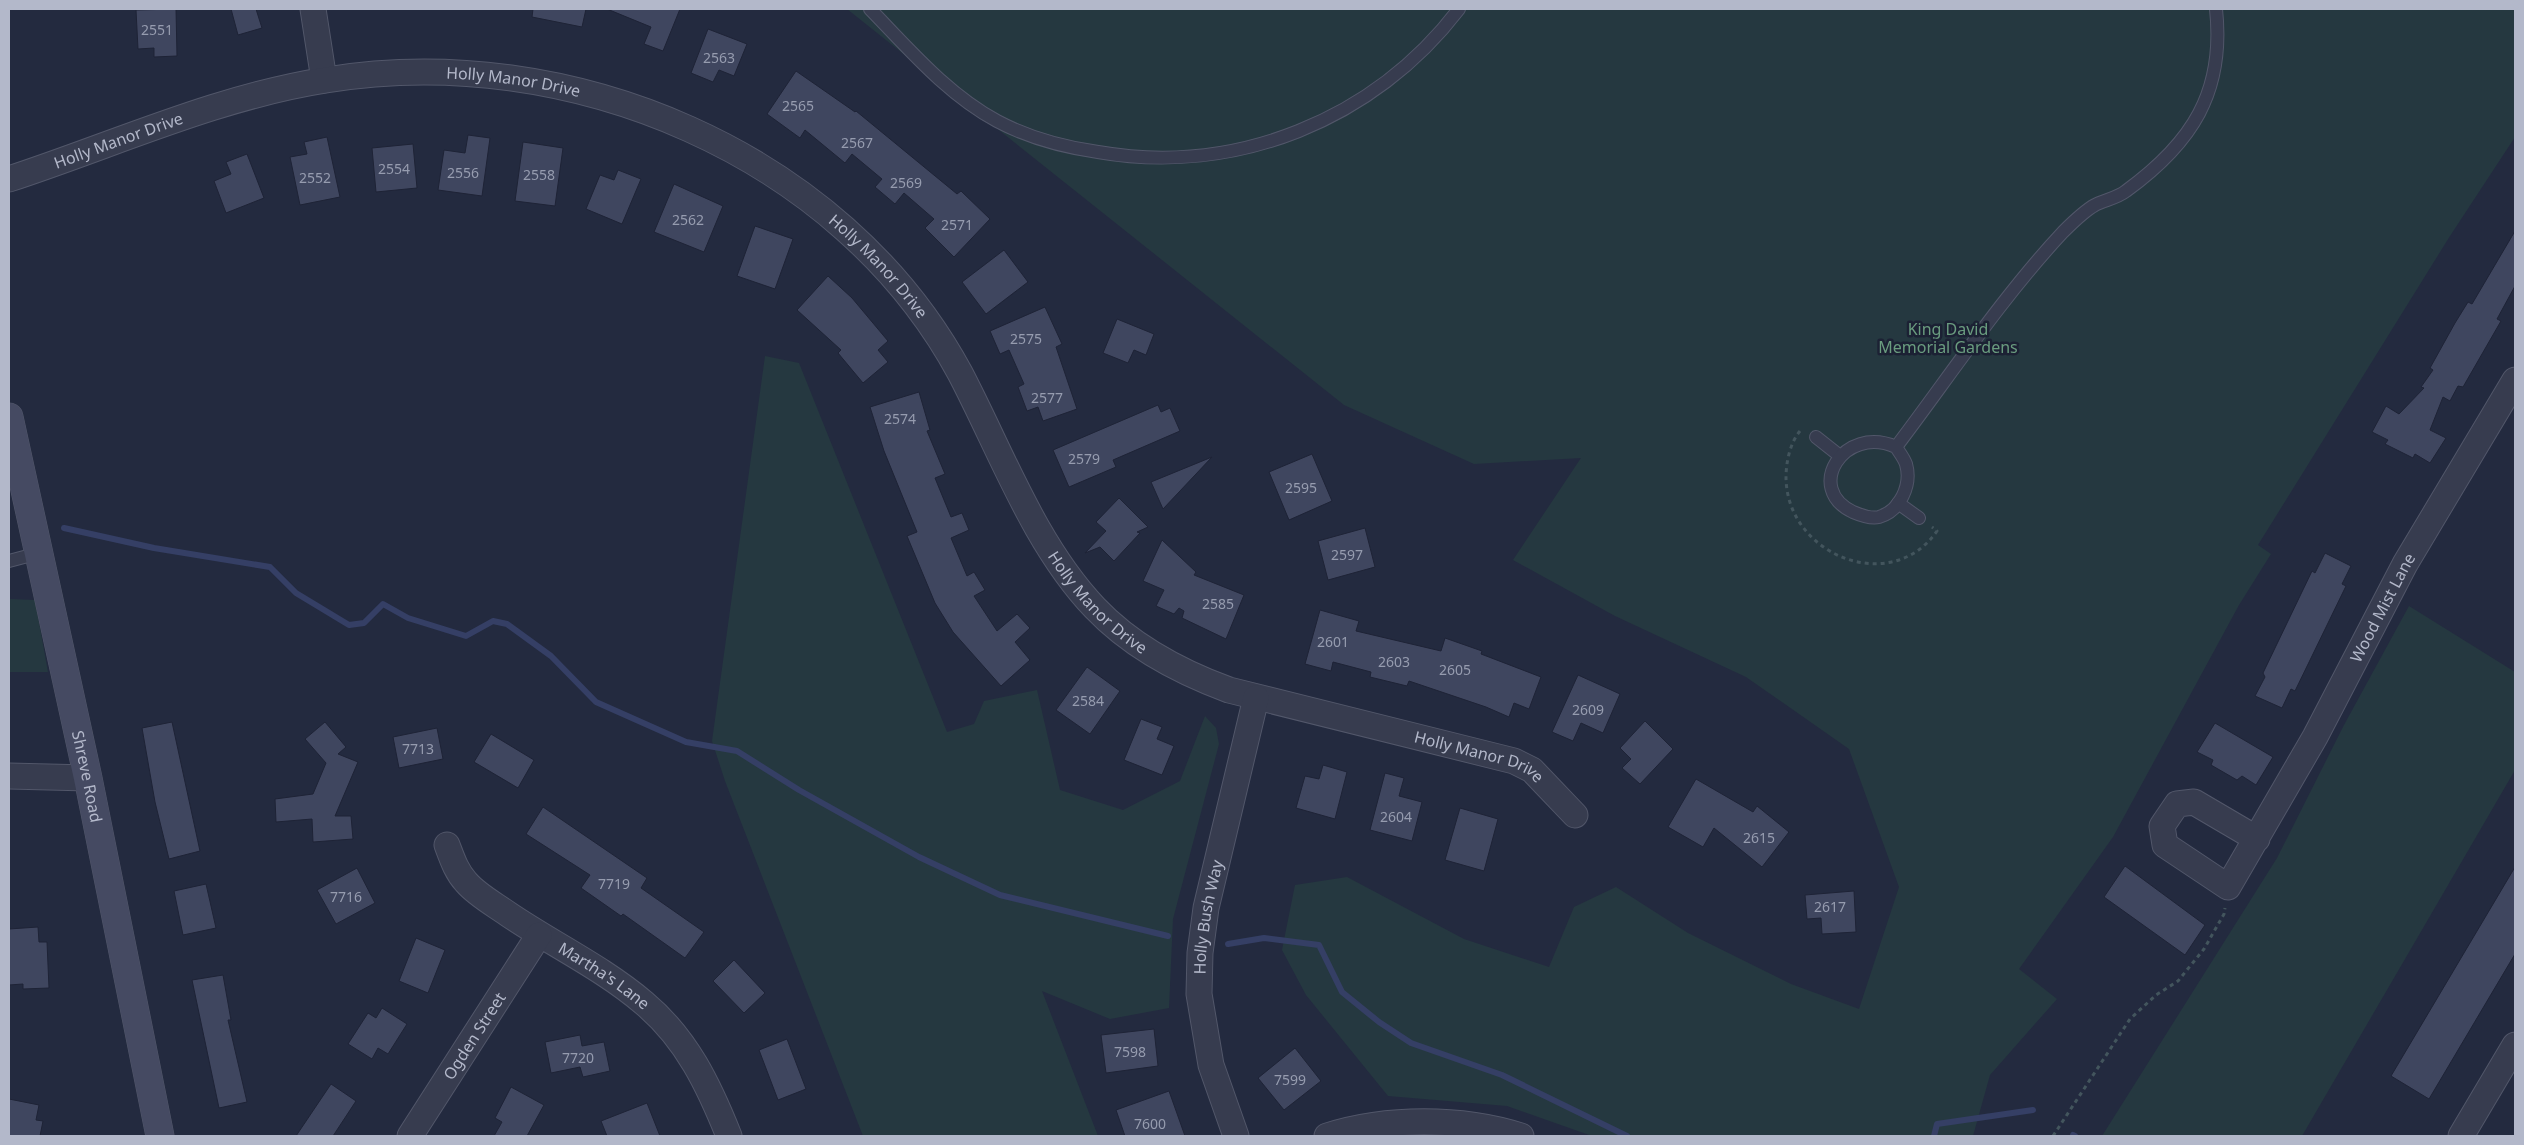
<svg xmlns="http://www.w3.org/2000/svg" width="2524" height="1145" viewBox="0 0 2524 1145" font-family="'Noto Sans',sans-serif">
  <rect width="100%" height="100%" fill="#232a3f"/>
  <g fill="#253840">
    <path d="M847,9H2515V137L2450,236L2258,545L2271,554L2239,605L2113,837L2019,969L2057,999L1990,1075L1973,1136H1592L1507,1106L1388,1096L1306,995L1282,950L1295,885L1347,877L1464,939L1549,967L1574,907L1616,887L1688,933L1791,984L1859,1009L1899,887L1849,749L1746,677L1615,616L1513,560L1581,458L1474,464L1344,405Z"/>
    <path d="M765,356L799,363L947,732L974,724L984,701L1037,690L1060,790L1123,810L1180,781L1205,716L1216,728L1219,744L1173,919L1169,1008L1110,1019L1042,991L1098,1136H863L725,781L712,741Z"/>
    <path d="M9,599L35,600L48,672H9Z"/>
    <path d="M2409,606L2515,672V770L2302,1136H2102L2277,858L2344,725Z"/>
  </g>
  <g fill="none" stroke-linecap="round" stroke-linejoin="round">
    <g stroke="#353f65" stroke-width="6">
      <path d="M64,528L154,548L270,567L296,593L349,625L364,623L383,604L408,618L466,636L493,621L507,624L551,656L596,702L686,742L737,751L799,790L919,857L1000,895L1168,936"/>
      <path d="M1228,944L1264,938L1319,945L1342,992L1379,1022L1411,1043L1502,1075L1627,1136"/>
      <path d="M2073,1135L2075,1136"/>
      <path d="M1934,1136L1937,1124L2033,1110"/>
    </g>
  </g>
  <g fill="#3f465f" stroke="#1e2336">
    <path d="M176,9L177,56L154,57V48L138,49L136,10Z"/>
    <path d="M231,9H256L262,28L238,35Z"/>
    <path d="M533,9H586L582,27L532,17Z"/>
    <path d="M607,9H680L663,51L644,44L651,27Z"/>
    <path d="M708,29L747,44L734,76L719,70L713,82L691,73Z"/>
    <path d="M796,71L855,112L856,111L957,194L961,191L990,219L954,257L925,228L934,219L904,193L895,204L875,187L882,179L852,154L845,163L805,130L800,138L767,114Z"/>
    <path d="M468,135L490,138L482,196L438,190L444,150L465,153Z"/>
    <path d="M327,137L340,197L300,205L290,157L307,154L304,142Z"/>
    <path d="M523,142L563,148L555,206L515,201Z"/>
    <path d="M413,144L417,188L376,192L372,148Z"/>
    <path d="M247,154L264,198L226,213L214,181L231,174L226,162Z"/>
    <path d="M618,170L641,179L622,224L586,209L600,175L614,180Z"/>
    <path d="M674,184L723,206L704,252L654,232Z"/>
    <path d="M755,226L793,239L775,289L737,276Z"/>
    <path d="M2515,231V286L2497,319L2501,321L2463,387L2458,386L2450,401L2443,397L2430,430L2446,438L2430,463L2415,454L2413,458L2385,444L2388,440L2372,432L2386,406L2399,414L2424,388L2421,387L2433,370L2430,368L2455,323L2468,302L2472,304Z"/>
    <path d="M1004,250L1028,282L986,314L962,282Z"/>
    <path d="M828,276L852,298L888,341L878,350L888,362L863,383L838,353L841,350L797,310Z"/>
    <path d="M1045,307L1062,344L1056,347L1077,409L1043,421L1038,407L1027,411L1018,387L1024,384L1009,350L1000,354L990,331Z"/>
    <path d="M1117,319L1154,334L1146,355L1134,350L1128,363L1103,353Z"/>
    <path d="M919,392L930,430L927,431L945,474L935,478L951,517L962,513L969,530L951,538L967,576L974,572L985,590L974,596L997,631L1017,614L1030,628L1015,642L1030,660L1001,686L953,632L935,603L907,536L917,532L884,451L870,407Z"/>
    <path d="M1158,405L1161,412L1170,408L1180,431L1113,460L1116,467L1069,487L1053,450Z"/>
    <path d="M1312,454L1332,501L1289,520L1269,472Z"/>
    <path d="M1212,457L1163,509L1151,482Z"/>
    <path d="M1119,498L1148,527L1137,532L1140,533L1114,561L1100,547L1085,553L1106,531L1096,522Z"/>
    <path d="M1365,528L1375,567L1328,580L1318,541Z"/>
    <path d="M1162,540L1196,572L1194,575L1244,595L1226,639L1182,618L1184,611L1179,608L1174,614L1156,606L1164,590L1143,581Z"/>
    <path d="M2325,553L2351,566L2342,584L2346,586L2295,691L2291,689L2282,708L2255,696L2265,677L2263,673L2312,571L2315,573Z"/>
    <path d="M1320,610L1359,621L1356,631L1441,651L1445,638L1482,651L1481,654L1541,677L1529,709L1514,703L1509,717L1486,707L1409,681L1407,686L1370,677L1371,672L1333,662L1331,671L1305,664Z"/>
    <path d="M1087,667L1120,691L1090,734L1056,710Z"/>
    <path d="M1578,675L1620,694L1603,733L1581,723L1573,741L1552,732Z"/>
    <path d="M1141,719L1162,727L1157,739L1174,746L1162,775L1124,760Z"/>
    <path d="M1645,721L1673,749L1640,784L1622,768L1631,759L1620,748Z"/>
    <path d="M172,722L200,851L169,859L155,802L142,728Z"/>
    <path d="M325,722L346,747L338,754L358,762L335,816H351L353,839L313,842L312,819L276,822L275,799L313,794L326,763L305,739Z"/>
    <path d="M2215,723L2273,757L2256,785L2242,776L2237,780L2211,765L2213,760L2197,752Z"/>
    <path d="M437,728L443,759L399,768L393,737Z"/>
    <path d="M491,734L534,760L518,788L474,762Z"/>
    <path d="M1323,765L1347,772L1335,819L1296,808L1305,776L1319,779Z"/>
    <path d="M1385,773L1404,778L1399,796L1422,802L1412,841L1370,830Z"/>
    <path d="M1696,779L1753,812L1757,806L1789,832L1762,867L1714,828L1703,847L1668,827Z"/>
    <path d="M543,807L647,878L641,888L704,932L685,958L623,914L621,916L581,888L590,875L526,834Z"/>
    <path d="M1460,808L1498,819L1484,871L1445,860Z"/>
    <path d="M2125,866L2205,925L2185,955L2104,897Z"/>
    <path d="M2515,867V954L2429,1099L2391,1076Z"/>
    <path d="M357,868L375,903L336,924L317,890Z"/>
    <path d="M206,884L216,928L183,935L174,891Z"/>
    <path d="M1854,891L1856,932L1822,934L1821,918L1807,919L1805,895Z"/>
    <path d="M38,927L39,942H47L49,988L23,989V984L9,985V929Z"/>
    <path d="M416,938L445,950L428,993L399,981Z"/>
    <path d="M734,960L765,993L744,1013L713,981Z"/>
    <path d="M223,975L231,1020H228L247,1102L219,1108L192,980Z"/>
    <path d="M382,1008L407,1024L388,1054L378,1048L372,1059L348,1044L368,1013L376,1018Z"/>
    <path d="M1154,1029L1158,1066L1106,1073L1101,1035Z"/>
    <path d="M580,1035L582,1046L604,1042L610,1071L583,1077L580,1067L551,1073L545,1042Z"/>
    <path d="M787,1039L806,1089L778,1100L759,1050Z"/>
    <path d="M1295,1048L1321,1081L1284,1110L1258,1078Z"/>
    <path d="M331,1084L356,1101L333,1136H296Z"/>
    <path d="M511,1087L544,1105L527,1136H494L502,1122L495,1118Z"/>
    <path d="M1169,1091L1185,1136H1125L1116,1110Z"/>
    <path d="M9,1099L39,1105L36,1120L43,1121L40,1136H9Z"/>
    <path d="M647,1103L660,1136H607L601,1121Z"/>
  </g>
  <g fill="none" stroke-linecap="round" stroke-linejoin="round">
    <g stroke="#52576a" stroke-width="14">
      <g id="service">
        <path d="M870,9C909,49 947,94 997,121C1029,138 1063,147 1098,152C1236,176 1374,120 1459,9"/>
        <path d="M1816,437L1840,456"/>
        <path d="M1896,447C1899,452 1904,458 1906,464C1912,485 1900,511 1879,517C1871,519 1860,515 1853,512C1804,489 1843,424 1896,447C1949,377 2003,296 2063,232C2072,223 2084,211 2095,205C2105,200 2117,198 2126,191C2192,143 2225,92 2216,9"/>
        <path d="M1898,503L1919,518"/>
        <path d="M9,561L39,553"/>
      </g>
    </g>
    <g stroke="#52576a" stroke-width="27">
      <g id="minor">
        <path d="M313,9L324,80"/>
        <path id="s1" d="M9,179C113,145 217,97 326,80C568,40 841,153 960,373C1001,451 1034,544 1095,608C1132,647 1180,672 1229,690L1514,761L1532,770L1575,815"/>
        <path d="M9,776L88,778"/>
        <path id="s2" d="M2257,839L2194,802L2177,804L2162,826L2165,845L2228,887L2315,737L2405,564L2515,380"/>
        <path id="s3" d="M447,845C452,858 456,871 466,882C477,895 494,904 508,914C552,944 603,968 644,1003C687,1039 709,1086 729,1136"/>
        <path id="s4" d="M410,1136L539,935"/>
        <path id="s5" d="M1236,1136L1211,1065L1199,994L1200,953L1206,908L1256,698"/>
        <path d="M1327,1136C1387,1117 1461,1117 1521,1136"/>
        <path d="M2461,1136L2515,1045"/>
      </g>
    </g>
    <g stroke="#52576a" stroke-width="29">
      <g id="secondary">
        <path id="s6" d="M9,417L88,778L160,1136"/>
      </g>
    </g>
    <g stroke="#43555d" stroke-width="3" stroke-dasharray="4 4" stroke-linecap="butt">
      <path d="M1800,431C1790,443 1786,462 1786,478C1787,555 1891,597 1937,531L1932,527"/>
      <path d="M2053,1136L2130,1019L2156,995L2178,981L2204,949L2224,914L2225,908"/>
    </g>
    <use href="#service" stroke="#373c4f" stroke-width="12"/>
    <use href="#minor" stroke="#373c4f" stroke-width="25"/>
    <use href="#secondary" stroke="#454a62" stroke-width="28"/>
  </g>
  <g text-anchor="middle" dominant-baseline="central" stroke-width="5" stroke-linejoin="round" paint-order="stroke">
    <g font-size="14" fill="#969caf">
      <text x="157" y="29">2551</text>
      <text x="719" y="57">2563</text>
      <text x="798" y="105">2565</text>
      <text x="857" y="142">2567</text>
      <text x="394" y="168">2554</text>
      <text x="463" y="172">2556</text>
      <text x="539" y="174">2558</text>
      <text x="315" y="177">2552</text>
      <text x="906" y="182">2569</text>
      <text x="688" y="219">2562</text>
      <text x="957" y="224">2571</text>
      <text x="1026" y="338">2575</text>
      <text x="1047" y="397">2577</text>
      <text x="900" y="418">2574</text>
      <text x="1084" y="458">2579</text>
      <text x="1301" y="487">2595</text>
      <text x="1347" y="554">2597</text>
      <text x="1218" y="603">2585</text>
      <text x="1333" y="641">2601</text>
      <text x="1394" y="661">2603</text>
      <text x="1455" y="669">2605</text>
      <text x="1088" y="700">2584</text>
      <text x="1588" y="709">2609</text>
      <text x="418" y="748">7713</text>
      <text x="1396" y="816">2604</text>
      <text x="1759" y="837">2615</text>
      <text x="614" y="883">7719</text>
      <text x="346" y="896">7716</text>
      <text x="1830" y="906">2617</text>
      <text x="1130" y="1051">7598</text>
      <text x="578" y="1057">7720</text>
      <text x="1290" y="1079">7599</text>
      <text x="1150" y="1123">7600</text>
    </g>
    <g font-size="16" fill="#b3b8ca" stroke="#1c2134">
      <text stroke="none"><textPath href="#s1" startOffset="521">Holly Manor Drive</textPath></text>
      <text stroke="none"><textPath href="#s1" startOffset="116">Holly Manor Drive</textPath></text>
      <text stroke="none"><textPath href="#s1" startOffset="940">Holly Manor Drive</textPath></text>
      <text stroke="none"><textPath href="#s1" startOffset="1345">Holly Manor Drive</textPath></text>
      <text stroke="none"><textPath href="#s2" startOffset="531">Wood Mist Lane</textPath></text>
      <text stroke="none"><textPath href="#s1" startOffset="1765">Holly Manor Drive</textPath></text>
      <text stroke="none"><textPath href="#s6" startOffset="368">Shreve Road</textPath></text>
      <text stroke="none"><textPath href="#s5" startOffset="225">Holly Bush Way</textPath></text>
      <text stroke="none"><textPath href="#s3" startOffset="209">Martha's Lane</textPath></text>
      <text stroke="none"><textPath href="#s4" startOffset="119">Ogden Street</textPath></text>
    </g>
    <g font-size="16" fill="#6a9c7f" stroke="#1c2134">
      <text x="1948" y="329">King David<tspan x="1948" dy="18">Memorial Gardens</tspan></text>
    </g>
  </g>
  <rect width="2524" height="1145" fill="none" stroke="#b3b8ca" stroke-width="20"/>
</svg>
